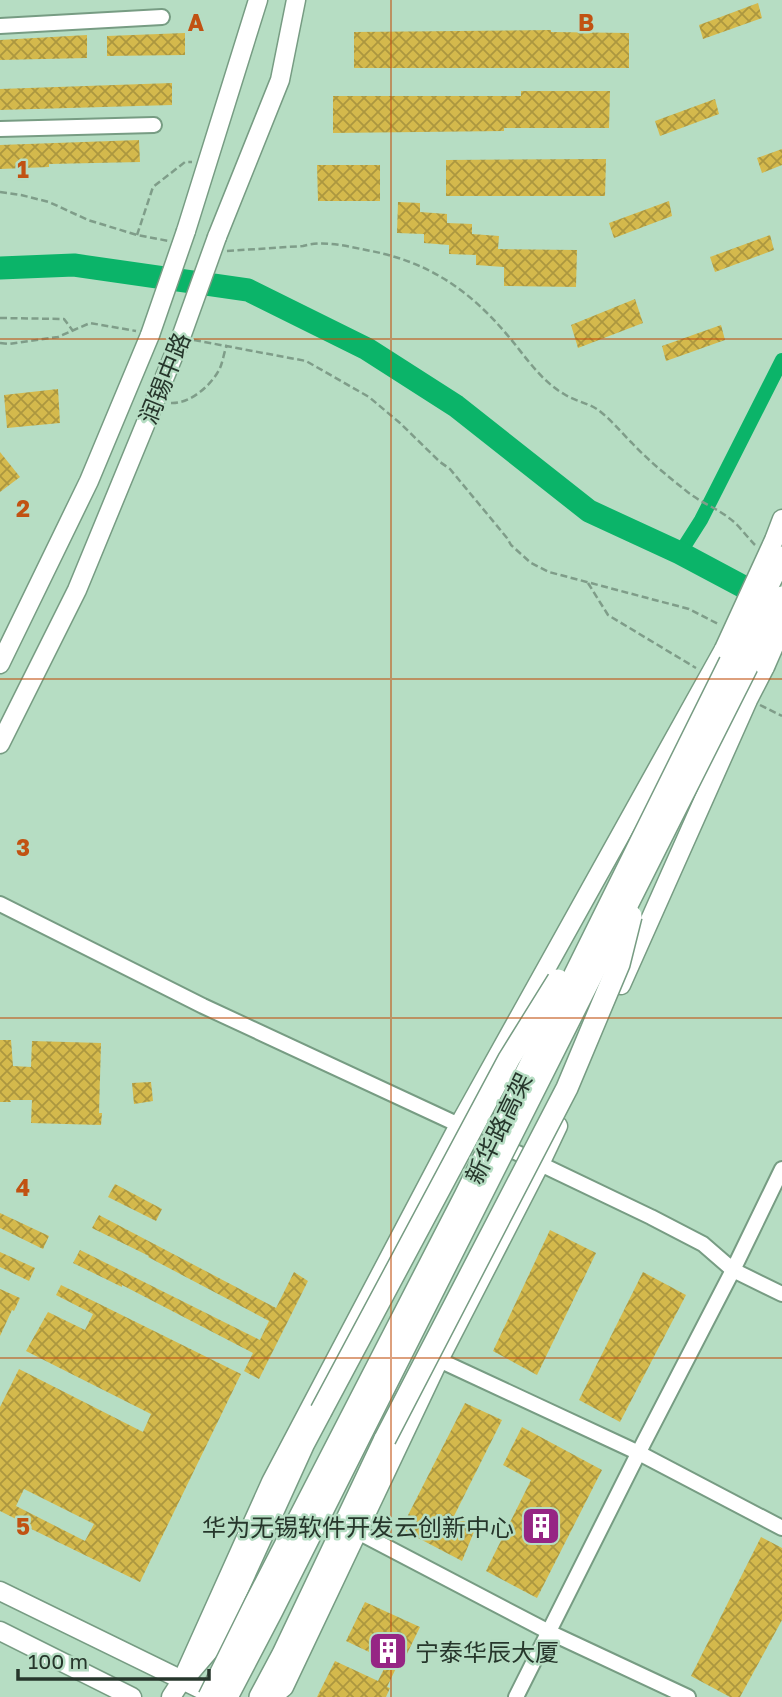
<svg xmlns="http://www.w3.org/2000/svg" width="782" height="1697" viewBox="0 0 782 1697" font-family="'Golos Text','Noto Sans SC',sans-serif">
  <defs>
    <pattern id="building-cross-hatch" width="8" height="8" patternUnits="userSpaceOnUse" patternTransform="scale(1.75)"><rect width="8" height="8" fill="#d4b94c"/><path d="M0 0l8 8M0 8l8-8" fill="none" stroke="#ac973f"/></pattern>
  </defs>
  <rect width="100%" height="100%" fill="#b6ddc3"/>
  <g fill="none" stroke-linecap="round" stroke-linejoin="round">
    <path stroke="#0bb469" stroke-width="14" d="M680,553L701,520L782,360"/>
    <path stroke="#0bb469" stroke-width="23" d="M0,268L74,265L248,290L367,349L456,406L589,511L680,553L770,601"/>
  </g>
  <g fill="url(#building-cross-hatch)" fill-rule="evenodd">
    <path d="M758,3L762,18L703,39L699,25Z"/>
    <path d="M551,30V32L629,33V68H354V32Z"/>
    <path d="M185,33V55L107,56V36Z"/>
    <path d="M87,35V58L0,60V40Z"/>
    <path d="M172,83V105L0,110V89Z"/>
    <path d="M521,91H610L609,128H504V131L333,133V96H521Z"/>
    <path d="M715,99L719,114L660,136L655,121Z"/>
    <path d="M139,140L140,162L49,164V167L0,169V145Z"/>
    <path d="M782,149V165L762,173L757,158Z"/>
    <path d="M606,159L605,196H446V160Z"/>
    <path d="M317,165H380V201H318Z"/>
    <path d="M669,201L672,216L614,238L609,223Z"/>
    <path d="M398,202L420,203V212L447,214V223L472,224V234L499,236L498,249L577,250L576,287L504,286V267L476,265V255L449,254V245L424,243V234L397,233Z"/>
    <path d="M770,235L774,250L715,272L710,257Z"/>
    <path d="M635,299L643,323L578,348L571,325Z"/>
    <path d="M721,325L725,340L666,361L662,346Z"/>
    <path d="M58,389L60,423L7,428L4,395Z"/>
    <path d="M0,452L20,477L0,492Z"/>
    <path d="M0,1040H11L13,1066L31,1067L32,1041L101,1043L99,1113H102L101,1125L31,1123L32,1100H10L11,1102H0Z"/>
    <path d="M151,1082L153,1101L134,1104L132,1083Z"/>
    <path d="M115,1184L162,1209L156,1221L108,1197Z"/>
    <path d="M0,1213L49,1236L43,1249L0,1228Z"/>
    <path d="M99,1215L276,1308L294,1272L308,1281L259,1379L244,1371L253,1353L122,1285V1287L73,1263L80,1250L260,1340L269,1321L148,1257L149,1256L92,1228Z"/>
    <path d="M550,1230L596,1253L537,1375L493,1351Z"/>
    <path d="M0,1252L35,1268L29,1281L0,1267Z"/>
    <path d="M643,1272L686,1295L620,1422L579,1400Z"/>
    <path d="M61,1285L241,1374L140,1582L15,1521L16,1519L0,1511V1407L19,1369L143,1432L151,1414L26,1351L48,1312L85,1330L93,1314L56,1295ZM24,1489L94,1524L85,1541L16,1506Z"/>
    <path d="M0,1289L20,1298L14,1311L12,1310L0,1336Z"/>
    <path d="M465,1403L502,1420L454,1516L476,1527L462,1561L401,1529Z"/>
    <path d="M522,1427L602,1470L537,1598L486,1571L531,1480L503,1465Z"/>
    <path d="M761,1537L782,1548V1620L740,1697H730L691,1676Z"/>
    <path d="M365,1602L420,1627L401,1666L398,1664L387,1687L390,1688L386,1697H317L335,1661L378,1681L388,1661L346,1641Z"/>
  </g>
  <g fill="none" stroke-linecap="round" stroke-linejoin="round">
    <g stroke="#779c83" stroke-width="18">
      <g id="minor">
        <path d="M0,26L162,17"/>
        <path d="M0,129L154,125"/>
        <path d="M0,904L203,1006L459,1125L651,1217L703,1244L733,1270L782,1169"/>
        <path d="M439,1360L639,1453L782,1528"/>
        <path d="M358,1532L549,1632L688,1697"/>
        <path d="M516,1697L644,1442L733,1270L782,1294"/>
      </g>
    </g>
    <g stroke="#779c83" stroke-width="21">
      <g id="major">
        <path d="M186,231L258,0"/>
        <path d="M217,237L280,80L296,0"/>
        <path d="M774,540L782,519"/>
        <path d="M0,664L89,481L150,335"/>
        <path d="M0,744L77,590L180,340"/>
        <path d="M621,985L748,700L765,667"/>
        <path d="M0,1591L217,1697"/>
        <path d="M0,1631L132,1697"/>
        <path d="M171,1697L182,1680L271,1482L459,1125L724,649"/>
        <path d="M272,1697L284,1687L439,1360L540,1164L558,1126"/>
      </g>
    </g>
    <g stroke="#779c83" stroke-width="24">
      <g id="highway">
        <path d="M182,1680L212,1645L304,1443L321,1411"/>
        <path d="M260,1697L283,1654L385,1439"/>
      </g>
    </g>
    <g stroke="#7f9d89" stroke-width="2.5" stroke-dasharray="7 3.5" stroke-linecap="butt">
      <path d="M0,192L21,195L49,202L88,220L137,235L169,241"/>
      <path d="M137,235L153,187L185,162H192"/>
      <path d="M227,251L303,246C323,240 346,246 366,250C427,261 469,289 509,337C525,356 541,381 564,394C576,402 591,403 602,413C613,422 622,433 632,443C648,460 666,475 684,489C697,501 715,507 729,518C739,525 746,536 755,545"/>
      <path d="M0,318L64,319L73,331"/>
      <path d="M194,340L306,361L369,397L400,423L440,462L450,469L507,538L511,545L531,563L549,572L689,609L720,625"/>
      <path d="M0,343L9,344L58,337L90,323L136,331"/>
      <path d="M171,403C190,404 212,385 220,368C223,361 224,352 227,345"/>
      <path d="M588,583L608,615L696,668"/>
      <path d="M760,705L782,716"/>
    </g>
    <use href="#minor" stroke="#fff" stroke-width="14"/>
    <use href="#major" stroke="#fff" stroke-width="18"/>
    <use href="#highway" stroke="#fff" stroke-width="21"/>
    <g stroke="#779c83" stroke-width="21" stroke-linecap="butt">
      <g id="major-bridge">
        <path d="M150,335L186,231"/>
        <path d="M180,340L217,237"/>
        <path d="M724,649L774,540"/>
        <path d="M765,667L782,628"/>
      </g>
    </g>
    <g stroke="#779c83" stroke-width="24" stroke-linecap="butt">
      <g id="highway-bridge">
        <path d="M321,1411L509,1059L558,980"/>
        <path d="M385,1439L567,1088L619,964L631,916"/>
        <path d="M209,1697L255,1604L465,1196L782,557"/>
        <path d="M227,1697L272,1611L782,597"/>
      </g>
    </g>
    <use href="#major-bridge" stroke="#fff" stroke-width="18"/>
    <use href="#highway-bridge" stroke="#fff" stroke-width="21"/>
  </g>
  <path fill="none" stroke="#c15212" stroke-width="2" stroke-opacity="0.55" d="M391,0V1697M0,339H782M0,679H782M0,1018H782M0,1358H782"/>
  <defs>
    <g id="building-square" transform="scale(2.0125)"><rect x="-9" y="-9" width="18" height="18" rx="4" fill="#962584" stroke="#b6ddc3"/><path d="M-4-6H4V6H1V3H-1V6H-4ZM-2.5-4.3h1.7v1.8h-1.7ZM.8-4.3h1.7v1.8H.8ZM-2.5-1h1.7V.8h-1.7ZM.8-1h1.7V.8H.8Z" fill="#fff"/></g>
  </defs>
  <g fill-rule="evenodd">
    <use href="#building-square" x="541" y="1526"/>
    <use href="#building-square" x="388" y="1651"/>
  </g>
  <g text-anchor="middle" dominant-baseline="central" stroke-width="5" stroke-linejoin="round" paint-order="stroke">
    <g font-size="24" fill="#26362b" stroke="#b6ddc3">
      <text transform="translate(164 378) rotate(-68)">润锡中路</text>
      <text transform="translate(498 1128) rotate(-64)">新华路高架</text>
    </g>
    <g font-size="24" fill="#26362b" stroke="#b6ddc3" text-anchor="end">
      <text x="514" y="1526">华为无锡软件开发云创新中心</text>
      <text x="415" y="1651" text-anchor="start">宁泰华辰大厦</text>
    </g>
  </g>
  <g font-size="23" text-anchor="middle" font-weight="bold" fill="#c15212" stroke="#b6ddc3" stroke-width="5" stroke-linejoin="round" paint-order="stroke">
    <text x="196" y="31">A</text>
    <text x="586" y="31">B</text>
    <text x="23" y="178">1</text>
    <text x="23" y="517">2</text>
    <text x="23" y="856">3</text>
    <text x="23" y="1196">4</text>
    <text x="23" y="1535">5</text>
  </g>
  <path d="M18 1669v10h191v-10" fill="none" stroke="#26362b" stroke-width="3.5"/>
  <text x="28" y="1669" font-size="21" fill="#26362b" stroke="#b6ddc3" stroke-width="5" paint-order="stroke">100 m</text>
</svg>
